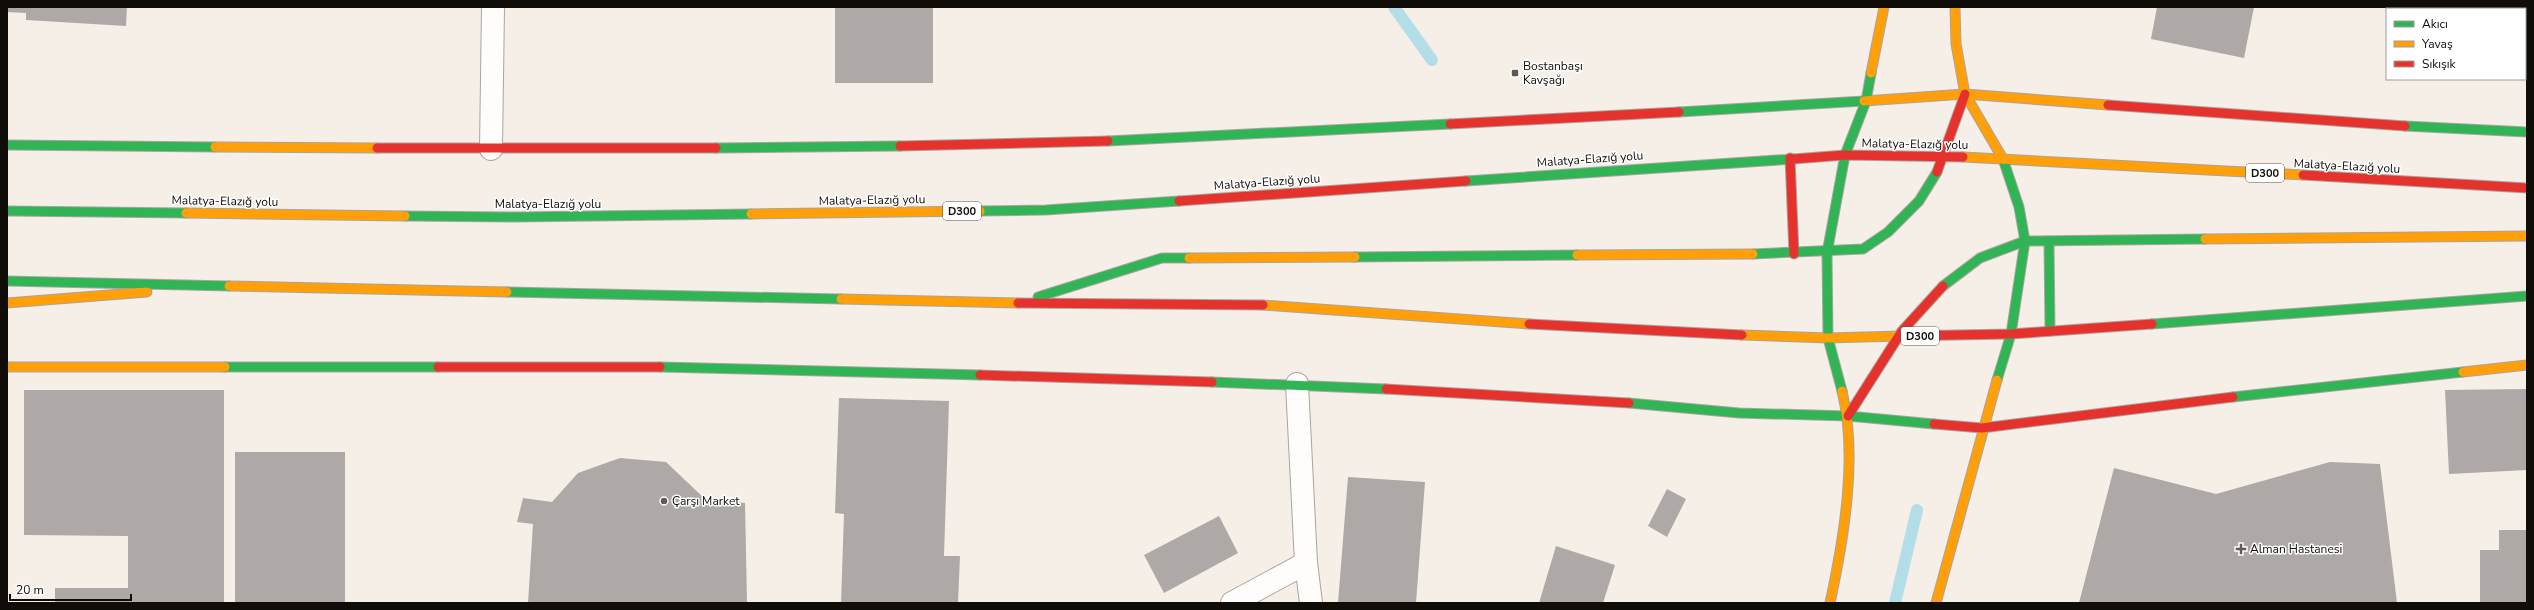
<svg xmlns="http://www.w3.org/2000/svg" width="2534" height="610" viewBox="0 0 2534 610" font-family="'Nunito Sans',sans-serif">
  <rect width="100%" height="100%" fill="#f6efe8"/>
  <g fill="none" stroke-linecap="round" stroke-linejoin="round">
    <g stroke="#b3dee7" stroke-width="12">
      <path d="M1394,7L1432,60"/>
      <path d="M1895,603L1917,510"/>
    </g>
  </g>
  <g fill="#aea8a7">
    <path d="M7,7H127L126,26L26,20V13L7,12Z"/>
    <rect x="835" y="7" width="98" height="76"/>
    <path d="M2157,7H2254L2244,58L2151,39Z"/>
    <path d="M2412,7H2527V8L2412,9Z"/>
    <path d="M2527,389V470L2449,474L2445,390Z"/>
    <path d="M24,390H224V603H55V588H128V536L24,535Z"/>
    <path d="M839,398L949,401L944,556H960L958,603H841L844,514L835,513Z"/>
    <rect x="235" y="452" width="110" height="151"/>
    <path d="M620,458L666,462L705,499L745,503L747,603H528L533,524L517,522L523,498L552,502L578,473Z"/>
    <path d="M2330,462L2380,464L2397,603H2079L2114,468L2216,494Z"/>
    <path d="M1348,477L1425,482L1416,603H1338Z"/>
    <path d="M1667,489L1686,499L1667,537L1648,526Z"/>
    <path d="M1219,516L1238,553L1164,593L1144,555Z"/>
    <path d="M2499,530H2527V603H2480V550H2499Z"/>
    <path d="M1556,546L1615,565L1603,603H1539Z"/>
  </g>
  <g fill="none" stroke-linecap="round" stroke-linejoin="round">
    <g stroke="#aaa49f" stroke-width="24">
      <g id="street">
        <path d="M491,149L493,7"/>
        <path d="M1297,384L1306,563L1311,603"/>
        <path d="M1232,603L1306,563"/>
      </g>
    </g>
    <g stroke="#aaa49f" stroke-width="11">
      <g id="fast">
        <path d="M1679,112L1864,101"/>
        <path d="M2405,126L2527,132"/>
        <path d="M1108,141L1450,124"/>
        <path d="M7,145L215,147"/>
        <path d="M716,148L900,146"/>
        <path d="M1466,181L1793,159"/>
        <path d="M7,211L186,213"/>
        <path d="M980,211L1046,210L1179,201"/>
        <path d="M405,216L516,217L751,214"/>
        <path d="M2049,241L2050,331"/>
        <path d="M1753,254L1863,249L1888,232L1919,201L1937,172"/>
        <path d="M1355,257L1577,255"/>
        <path d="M7,281L229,286"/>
        <path d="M1943,286L1980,258L2025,241L2205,239"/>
        <path d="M507,292L841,299"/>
        <path d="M1038,297L1162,258H1189"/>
        <path d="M2152,324L2527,296"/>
        <path d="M225,367H438"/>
        <path d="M660,367L980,375"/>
        <path d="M1997,380L2011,334L2025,241L2019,207L2003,159"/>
        <path d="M1212,382L1386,389"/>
        <path d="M1842,391L1828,338L1827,253L1845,155L1866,101L1871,73"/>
        <path d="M2233,397L2463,372"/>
        <path d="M1629,403L1739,413L1848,416L1934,424"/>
      </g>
    </g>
    <g stroke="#aaa49f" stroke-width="11">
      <g id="slow">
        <path d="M1955,7L1956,44L1965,94L2003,159"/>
        <path d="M1871,73L1884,7"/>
        <path d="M1864,101L1965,94L2108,105"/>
        <path d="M215,147L377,148"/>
        <path d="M1963,157L2303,175"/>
        <path d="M186,213L405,216"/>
        <path d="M751,214L980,211"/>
        <path d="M2205,239L2527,236"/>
        <path d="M1577,255L1753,254"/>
        <path d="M1189,258L1355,257"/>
        <path d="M229,286L507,292"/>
        <path d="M841,299L1018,303"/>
        <path d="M7,303L147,292"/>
        <path d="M1263,305L1529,324"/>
        <path d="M1742,335L1828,338L1901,336"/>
        <path d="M7,367H225"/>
        <path d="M2463,372L2527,365"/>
        <path d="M1830,603C1844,538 1858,456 1842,391"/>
        <path d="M1936,603L1997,380"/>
      </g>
    </g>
    <g stroke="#aaa49f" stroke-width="11">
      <g id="jam">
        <path d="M2108,105L2405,126"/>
        <path d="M1450,124L1679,112"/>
        <path d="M900,146L1108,141"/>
        <path d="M377,148H716"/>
        <path d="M1790,158L1794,254"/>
        <path d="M1793,159L1845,155L1963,157"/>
        <path d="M1937,172L1965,94"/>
        <path d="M2303,175L2527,188"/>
        <path d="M1179,201L1466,181"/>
        <path d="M1018,303L1263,305"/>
        <path d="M1529,324L1742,335"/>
        <path d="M1901,336L2011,334L2152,324"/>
        <path d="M438,367H660"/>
        <path d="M980,375L1212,382"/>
        <path d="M1386,389L1629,403"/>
        <path d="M1848,416L1902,331L1943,286"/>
        <path d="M1934,424L1982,428L2233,397"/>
      </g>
    </g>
    <use href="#street" stroke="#fefdfc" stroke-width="22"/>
    <use href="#fast" stroke="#30b455" stroke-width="9"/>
    <use href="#slow" stroke="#ff9f0a" stroke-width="9"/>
    <use href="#jam" stroke="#e5322d" stroke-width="9"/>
  </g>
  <g fill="#605b56" stroke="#fff" stroke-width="1.5">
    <rect x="1511" y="69" width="8" height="8" rx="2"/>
    <circle cx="664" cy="501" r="4"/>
    <path d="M2239 543h4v4h4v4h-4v4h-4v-4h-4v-4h4z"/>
  </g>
  <g text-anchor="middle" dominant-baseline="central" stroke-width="3" stroke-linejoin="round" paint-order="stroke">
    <g fill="#fff" stroke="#585552" stroke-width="1">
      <rect x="2246" y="164" width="38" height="18" rx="3"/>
      <rect x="943" y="202" width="38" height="18" rx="3"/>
      <rect x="1901" y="327" width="38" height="18" rx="3"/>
    </g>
    <g font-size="11" font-weight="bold" fill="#100c08">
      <text x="2265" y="173">D300</text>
      <text x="962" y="211">D300</text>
      <text x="1920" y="336">D300</text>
    </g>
    <g font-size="12" fill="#100c08" stroke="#fff" text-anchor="start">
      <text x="1523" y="66">Bostanbaşı<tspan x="1523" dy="14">Kavşağı</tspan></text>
      <text x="672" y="501">Çarşı Market</text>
      <text x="2250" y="549">Alman Hastanesi</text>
    </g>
    <g font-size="12" fill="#100c08" stroke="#fff">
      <text transform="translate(1915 144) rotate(1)">Malatya-Elazığ yolu</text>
      <text transform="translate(1590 159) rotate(-4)">Malatya-Elazığ yolu</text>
      <text transform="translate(2347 166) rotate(3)">Malatya-Elazığ yolu</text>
      <text transform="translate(1267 182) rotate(-4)">Malatya-Elazığ yolu</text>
      <text transform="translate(872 200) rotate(-1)">Malatya-Elazığ yolu</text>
      <text transform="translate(225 201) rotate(1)">Malatya-Elazığ yolu</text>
      <text x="548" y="204">Malatya-Elazığ yolu</text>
    </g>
  </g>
  <rect width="2534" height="610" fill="none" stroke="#100c08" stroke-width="16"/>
  <rect x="2386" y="8" width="140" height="72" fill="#ffffff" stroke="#9f9e9c"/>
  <rect x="2394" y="21" width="20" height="6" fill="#30b455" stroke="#9f9e9c"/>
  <text x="2422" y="28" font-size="12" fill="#100c08">Akıcı</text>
  <rect x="2394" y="41" width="20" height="6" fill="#ff9f0a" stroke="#9f9e9c"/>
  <text x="2422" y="48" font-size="12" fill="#100c08">Yavaş</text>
  <rect x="2394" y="61" width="20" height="6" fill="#e5322d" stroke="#9f9e9c"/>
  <text x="2422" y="68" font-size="12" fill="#100c08">Sıkışık</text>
  <path d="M10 594v6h121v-6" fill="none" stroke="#100c08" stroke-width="2"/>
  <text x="16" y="594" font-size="12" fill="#100c08" stroke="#ffffff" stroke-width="3" paint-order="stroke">20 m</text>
</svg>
